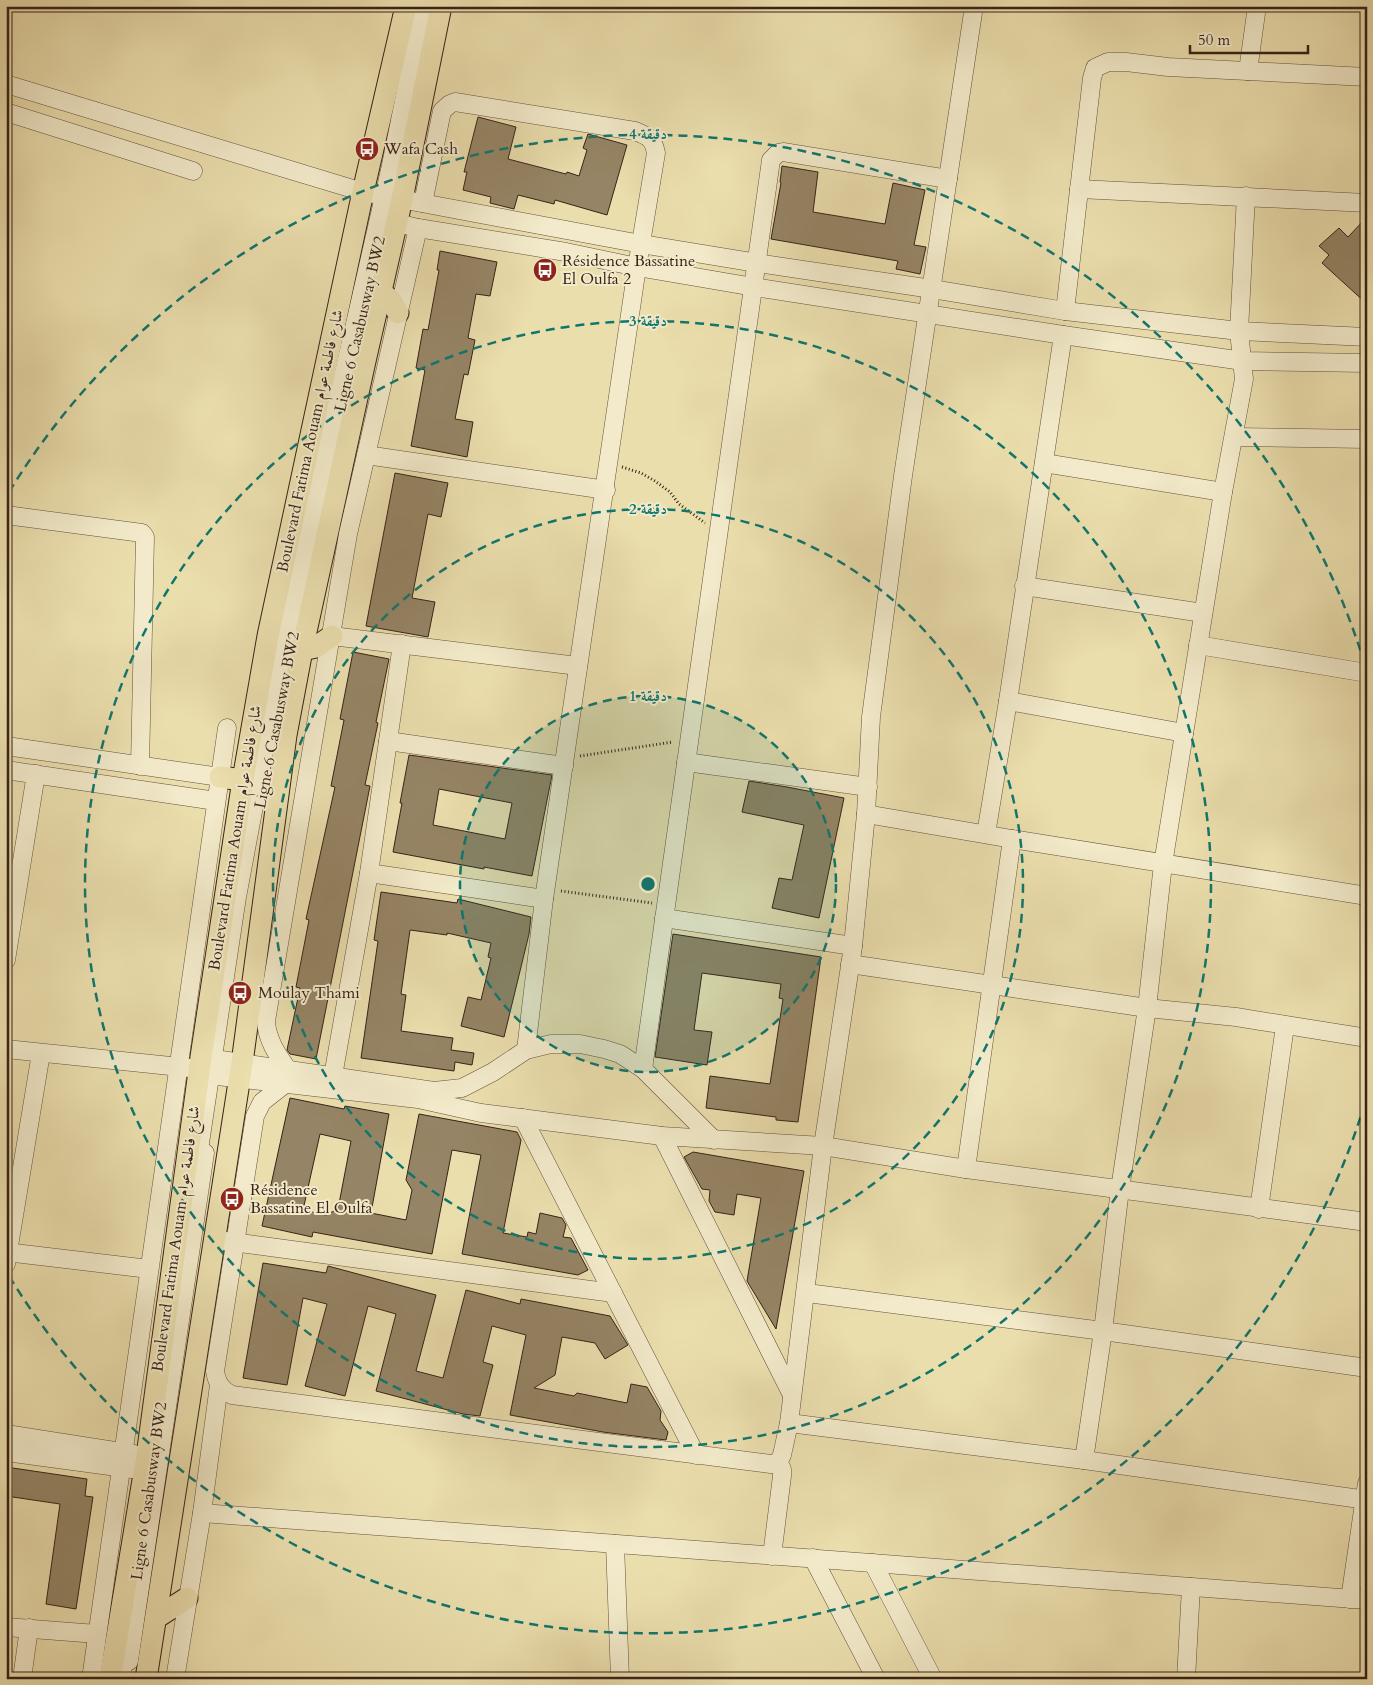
<svg xmlns="http://www.w3.org/2000/svg" width="1373" height="1685" viewBox="0 0 1373 1685" font-family="Cardo,Amiri,serif">
  <rect width="100%" height="100%" fill="#ebdead"/>
  <filter id="stains"><feTurbulence type="fractalNoise" baseFrequency=".004" numOctaves="4"/><feColorMatrix values="0 0 0 0 .2 0 0 0 0 .09 0 0 0 0 .02 0 0 0 .5 -.17"/></filter>
  <radialGradient id="worn" r=".72"><stop offset=".6" stop-color="#630" stop-opacity="0"/><stop offset="1" stop-color="#630" stop-opacity=".3"/></radialGradient>
  <g fill="#958465" stroke="#372218" fill-rule="evenodd">
    <path d="M478,117L516,127L508,159L566,174L567,172L579,176L587,150L583,148L588,134L627,145L607,215L555,200L554,204L518,195L514,209L490,203L491,197L463,190L467,172H464Z"/>
    <path d="M782,166L818,172L813,212L885,224L893,183L925,190L914,245L926,247L920,274L896,269L898,261L771,239L781,183L780,182Z"/>
    <path d="M1367,217V304L1322,263L1329,255L1319,246L1339,228L1348,237Z"/>
    <path d="M440,251L497,262L490,296L476,294L468,338L475,340L468,375L464,374L455,419L473,422L467,457L411,446L425,370L416,368L423,329L428,330L439,270H437Z"/>
    <path d="M395,473L448,483L441,517L428,514L412,598L435,602L428,637L366,626Z"/>
    <path d="M353,652L389,659L376,722L378,723L365,785L370,786L316,1059L290,1054L287,1050L300,988L296,987L309,920L306,919L335,787L331,786L344,720L340,719Z"/>
    <path d="M409,755L552,775L532,876L484,867V869L393,852L402,803H400ZM439,789L512,803L505,839L433,825Z"/>
    <path d="M749,781L787,787L844,798L819,918L772,908L779,878L792,880L804,825L742,812Z"/>
    <path d="M381,892L457,903L458,899L531,917L529,934L504,1037L461,1026L468,997L481,1000L491,958L488,957L491,943L447,933V935L410,930L401,994L406,995L401,1031L453,1038L451,1050L474,1053L472,1065L455,1062L454,1071L361,1058L378,941L374,940Z"/>
    <path d="M673,934L821,957L798,1122L776,1120V1117L706,1108L710,1076L770,1084L783,999L779,998L781,984L702,973L694,1030L712,1032L707,1065L655,1057Z"/>
    <path d="M290,1098L344,1109L345,1106L389,1114L371,1213L406,1220L412,1190L406,1180L419,1114L517,1132L521,1140L503,1233L527,1237L528,1232L536,1234L540,1213L562,1218L566,1225L563,1237L571,1238L588,1270L578,1275L462,1254L481,1155L452,1150L432,1254L313,1232L312,1237L262,1226ZM320,1134L351,1141L338,1209L326,1215L303,1210Z"/>
    <path d="M693,1152L804,1171L776,1329L747,1281L761,1198L737,1194L734,1215L715,1212L709,1201L710,1190L702,1189L684,1157Z"/>
    <path d="M263,1263L326,1273L328,1266L436,1295L416,1371L443,1378L466,1290L520,1304L521,1299L610,1316L628,1345L605,1359L595,1343L562,1337L555,1375L534,1388L574,1396L577,1393L627,1403L631,1384L647,1387L661,1411L660,1420L668,1432L666,1440L603,1432L510,1415L526,1335L492,1326L483,1362L493,1365L480,1416L463,1414L376,1391L396,1314L368,1306L345,1396L305,1386L327,1304L303,1298L287,1385L243,1378Z"/>
    <path d="M6,1467L87,1479L85,1496L93,1497L76,1609L46,1604L60,1504L6,1496Z"/>
  </g>
  <g fill="none" stroke-linecap="round" stroke-linejoin="round">
    <g stroke="#64513d" stroke-width="19">
      <g id="minor">
        <path d="M1248,71L1257,6"/>
        <path d="M6,84L363,192L641,244L757,263L932,289L1065,311L1239,331L1367,337"/>
        <path d="M6,112L193,171"/>
        <path d="M1079,189L1367,203"/>
        <path d="M423,203L442,111L450,104L455,102L635,131C649,137 653,138 656,153L637,267L544,899L526,1050"/>
        <path d="M384,220L418,228L566,252L637,267L754,287L1063,335L1243,361L1367,363"/>
        <path d="M1065,311L1092,78L1095,68L1108,62H1126L1168,67L1367,77"/>
        <path d="M1234,437L1367,439"/>
        <path d="M366,455L606,490"/>
        <path d="M1044,463L1223,492"/>
        <path d="M6,515L142,533L145,537L140,766"/>
        <path d="M1024,586L1203,613"/>
        <path d="M332,636L578,666"/>
        <path d="M1198,645L1367,673"/>
        <path d="M1008,701L1184,733"/>
        <path d="M388,741L564,766"/>
        <path d="M6,746L220,777"/>
        <path d="M686,762L868,787"/>
        <path d="M6,770L216,801"/>
        <path d="M866,814L1012,839L1367,896"/>
        <path d="M986,834L1008,701L1063,335"/>
        <path d="M369,873L544,899"/>
        <path d="M664,918L853,946"/>
        <path d="M6,960L36,774"/>
        <path d="M850,964L1147,1008L1236,1017L1367,1038"/>
        <path d="M6,1049L190,1068"/>
        <path d="M201,1057L434,1091L462,1088L493,1072L526,1050L551,1044H580L604,1049L620,1054L643,1069L714,1140"/>
        <path d="M643,1069L771,160L778,153L783,152L948,179"/>
        <path d="M288,1070C277,1054 267,1040 266,1021L348,534L418,228"/>
        <path d="M200,1074L418,1099L481,1113L662,1136L823,1146L966,1169L1367,1222"/>
        <path d="M333,1076L369,873L402,644"/>
        <path d="M285,1084L262,1102L255,1116L215,1371C217,1383 221,1390 232,1395L771,1464L778,1463"/>
        <path d="M523,1118L696,1455"/>
        <path d="M662,1136L792,1395"/>
        <path d="M197,1163L237,897L281,662L339,394L390,170L423,6"/>
        <path d="M966,1169L1012,839"/>
        <path d="M1259,1209L1285,1026"/>
        <path d="M225,1241L613,1293"/>
        <path d="M6,1252L149,1269"/>
        <path d="M6,1264L41,1053"/>
        <path d="M807,1293L1103,1331L1367,1368"/>
        <path d="M789,1423L1084,1460L1367,1500"/>
        <path d="M6,1434L134,1454"/>
        <path d="M6,1452L132,1469"/>
        <path d="M1084,1460L1103,1331L1120,1189L1147,1008L1163,864L1223,492L1244,379L1239,331L1246,196"/>
        <path d="M778,1463L782,1455L789,1423L823,1146L853,946L866,814L871,717L903,476L974,6"/>
        <path d="M202,1513L1367,1600"/>
        <path d="M615,1544L620,1679"/>
        <path d="M772,1556L782,1476V1469L778,1463"/>
        <path d="M813,1558L876,1679"/>
        <path d="M873,1563L933,1679"/>
        <path d="M1350,1599L1367,1483"/>
        <path d="M6,1627L97,1634"/>
        <path d="M129,1661L205,1153"/>
        <path d="M22,1679L29,1628"/>
        <path d="M91,1679L227,728"/>
        <path d="M121,1679L126,1647"/>
        <path d="M175,1679L202,1513L219,1385"/>
        <path d="M1186,1679L1191,1587"/>
      </g>
    </g>
    <g stroke="#372218" stroke-width="23">
      <g id="major">
        <path d="M380,292L390,299L398,313"/>
        <path d="M302,650L316,647L332,636"/>
        <path d="M220,777L243,780"/>
        <path d="M156,1618L187,1598"/>
        <path d="M110,1679L147,1456L201,1057L243,780L268,636L363,192L406,6"/>
        <path d="M146,1679L242,1063L286,735L302,650L365,361L402,199L441,6"/>
      </g>
    </g>
    <g stroke="#372218" stroke-width="3" stroke-dasharray="1 2.5" stroke-linecap="butt">
      <path d="M622,467L641,473L655,481L670,492L679,504L705,523"/>
      <path d="M580,756L673,742"/>
      <path d="M561,891L652,903"/>
    </g>
    <use href="#minor" stroke="#f2eaca" stroke-width="18"/>
    <use href="#major" stroke="#ebdead" stroke-width="21"/>
  </g>
  <circle cx="648" cy="884" r="188" fill="#0f766e" fill-opacity=".12"/>
  <g fill="none" stroke="#0f766e" stroke-width="2.5" stroke-dasharray="9 6">
    <circle cx="648" cy="884" r="188"/>
    <circle cx="648" cy="884" r="375"/>
    <circle cx="648" cy="884" r="563"/>
    <path d="M1365 1103A750 750 0 0 1 9 1276M9 492A750 750 0 0 1 1365 665"/>
  </g>
  <defs>
    <g id="bus-disc" transform="scale(1.25)"><circle r="9.5" fill="#8f2418" stroke="#f2eaca"/><path d="M-5-6H5V4H4V6H2V4H-2V6H-4V4H-5ZM-3.5-4V0h7V-4ZM-3.5 1.2v1.5H-2V1.2ZM2 1.2v1.5H3.5V1.2Z" fill="#fff"/></g>
  </defs>
  <g fill-rule="evenodd">
    <use href="#bus-disc" x="367" y="149"/>
    <use href="#bus-disc" x="545" y="270"/>
    <use href="#bus-disc" x="240" y="993"/>
    <use href="#bus-disc" x="232" y="1199"/>
  </g>
  <g text-anchor="middle" dominant-baseline="central" stroke-width="4" stroke-linejoin="round" paint-order="stroke">
    <g font-size="16" fill="#372218" stroke="#f2eaca" text-anchor="start">
      <text x="384" y="149">Wafa Cash</text>
      <text x="562" y="261">Résidence Bassatine<tspan x="562" dy="18">El Oulfa 2</tspan></text>
      <text x="258" y="993">Moulay Thami</text>
      <text x="250" y="1190">Résidence<tspan x="250" dy="18">Bassatine El Oulfa</tspan></text>
    </g>
    <g font-size="16" fill="#372218" stroke="#f2eaca">
      <text transform="translate(360 324) rotate(-77)">Ligne 6 Casabusway BW2</text>
      <text transform="translate(310 441) rotate(-78)">Boulevard Fatima Aouam شارع فاطمة عوام</text>
      <text transform="translate(277 720) rotate(-79)">Ligne 6 Casabusway BW2</text>
      <text transform="translate(235 838) rotate(-81)">Boulevard Fatima Aouam شارع فاطمة عوام</text>
      <text transform="translate(176 1239) rotate(-82)">Boulevard Fatima Aouam شارع فاطمة عوام</text>
      <text transform="translate(149 1491) rotate(-82)">Ligne 6 Casabusway BW2</text>
    </g>
  </g>
  <circle cx="648" cy="884" r="8" fill="#0f766e" stroke="#f2eaca" stroke-width="2.5"/>
  <g font-size="15" text-anchor="middle" font-weight="bold" fill="#0f766e" stroke="#f2eaca" stroke-width="4" stroke-linejoin="round" paint-order="stroke">
    <text x="648" y="139">4 دقيقة</text>
    <text x="648" y="326">3 دقيقة</text>
    <text x="648" y="514">2 دقيقة</text>
    <text x="648" y="701">1 دقيقة</text>
  </g>
  <rect width="1373" height="1685" fill="none" stroke="#ebdead" stroke-width="25"/>
  <rect x="8" y="8" width="1358" height="1670" fill="none" stroke="#372218" stroke-width="2.5"/>
  <rect x="12" y="12" width="1348" height="1660" fill="none" stroke="#372218"/>
  <path d="M1190 45v8h118v-8" fill="none" stroke="#372218" stroke-width="2.5"/>
  <text x="1198" y="45" font-size="15" fill="#372218" stroke="#f2eaca" stroke-width="4" paint-order="stroke">50 m</text>
  <rect width="100%" height="100%" filter="url(#stains)"/>
  <rect width="100%" height="100%" fill="url(#worn)"/>
</svg>
